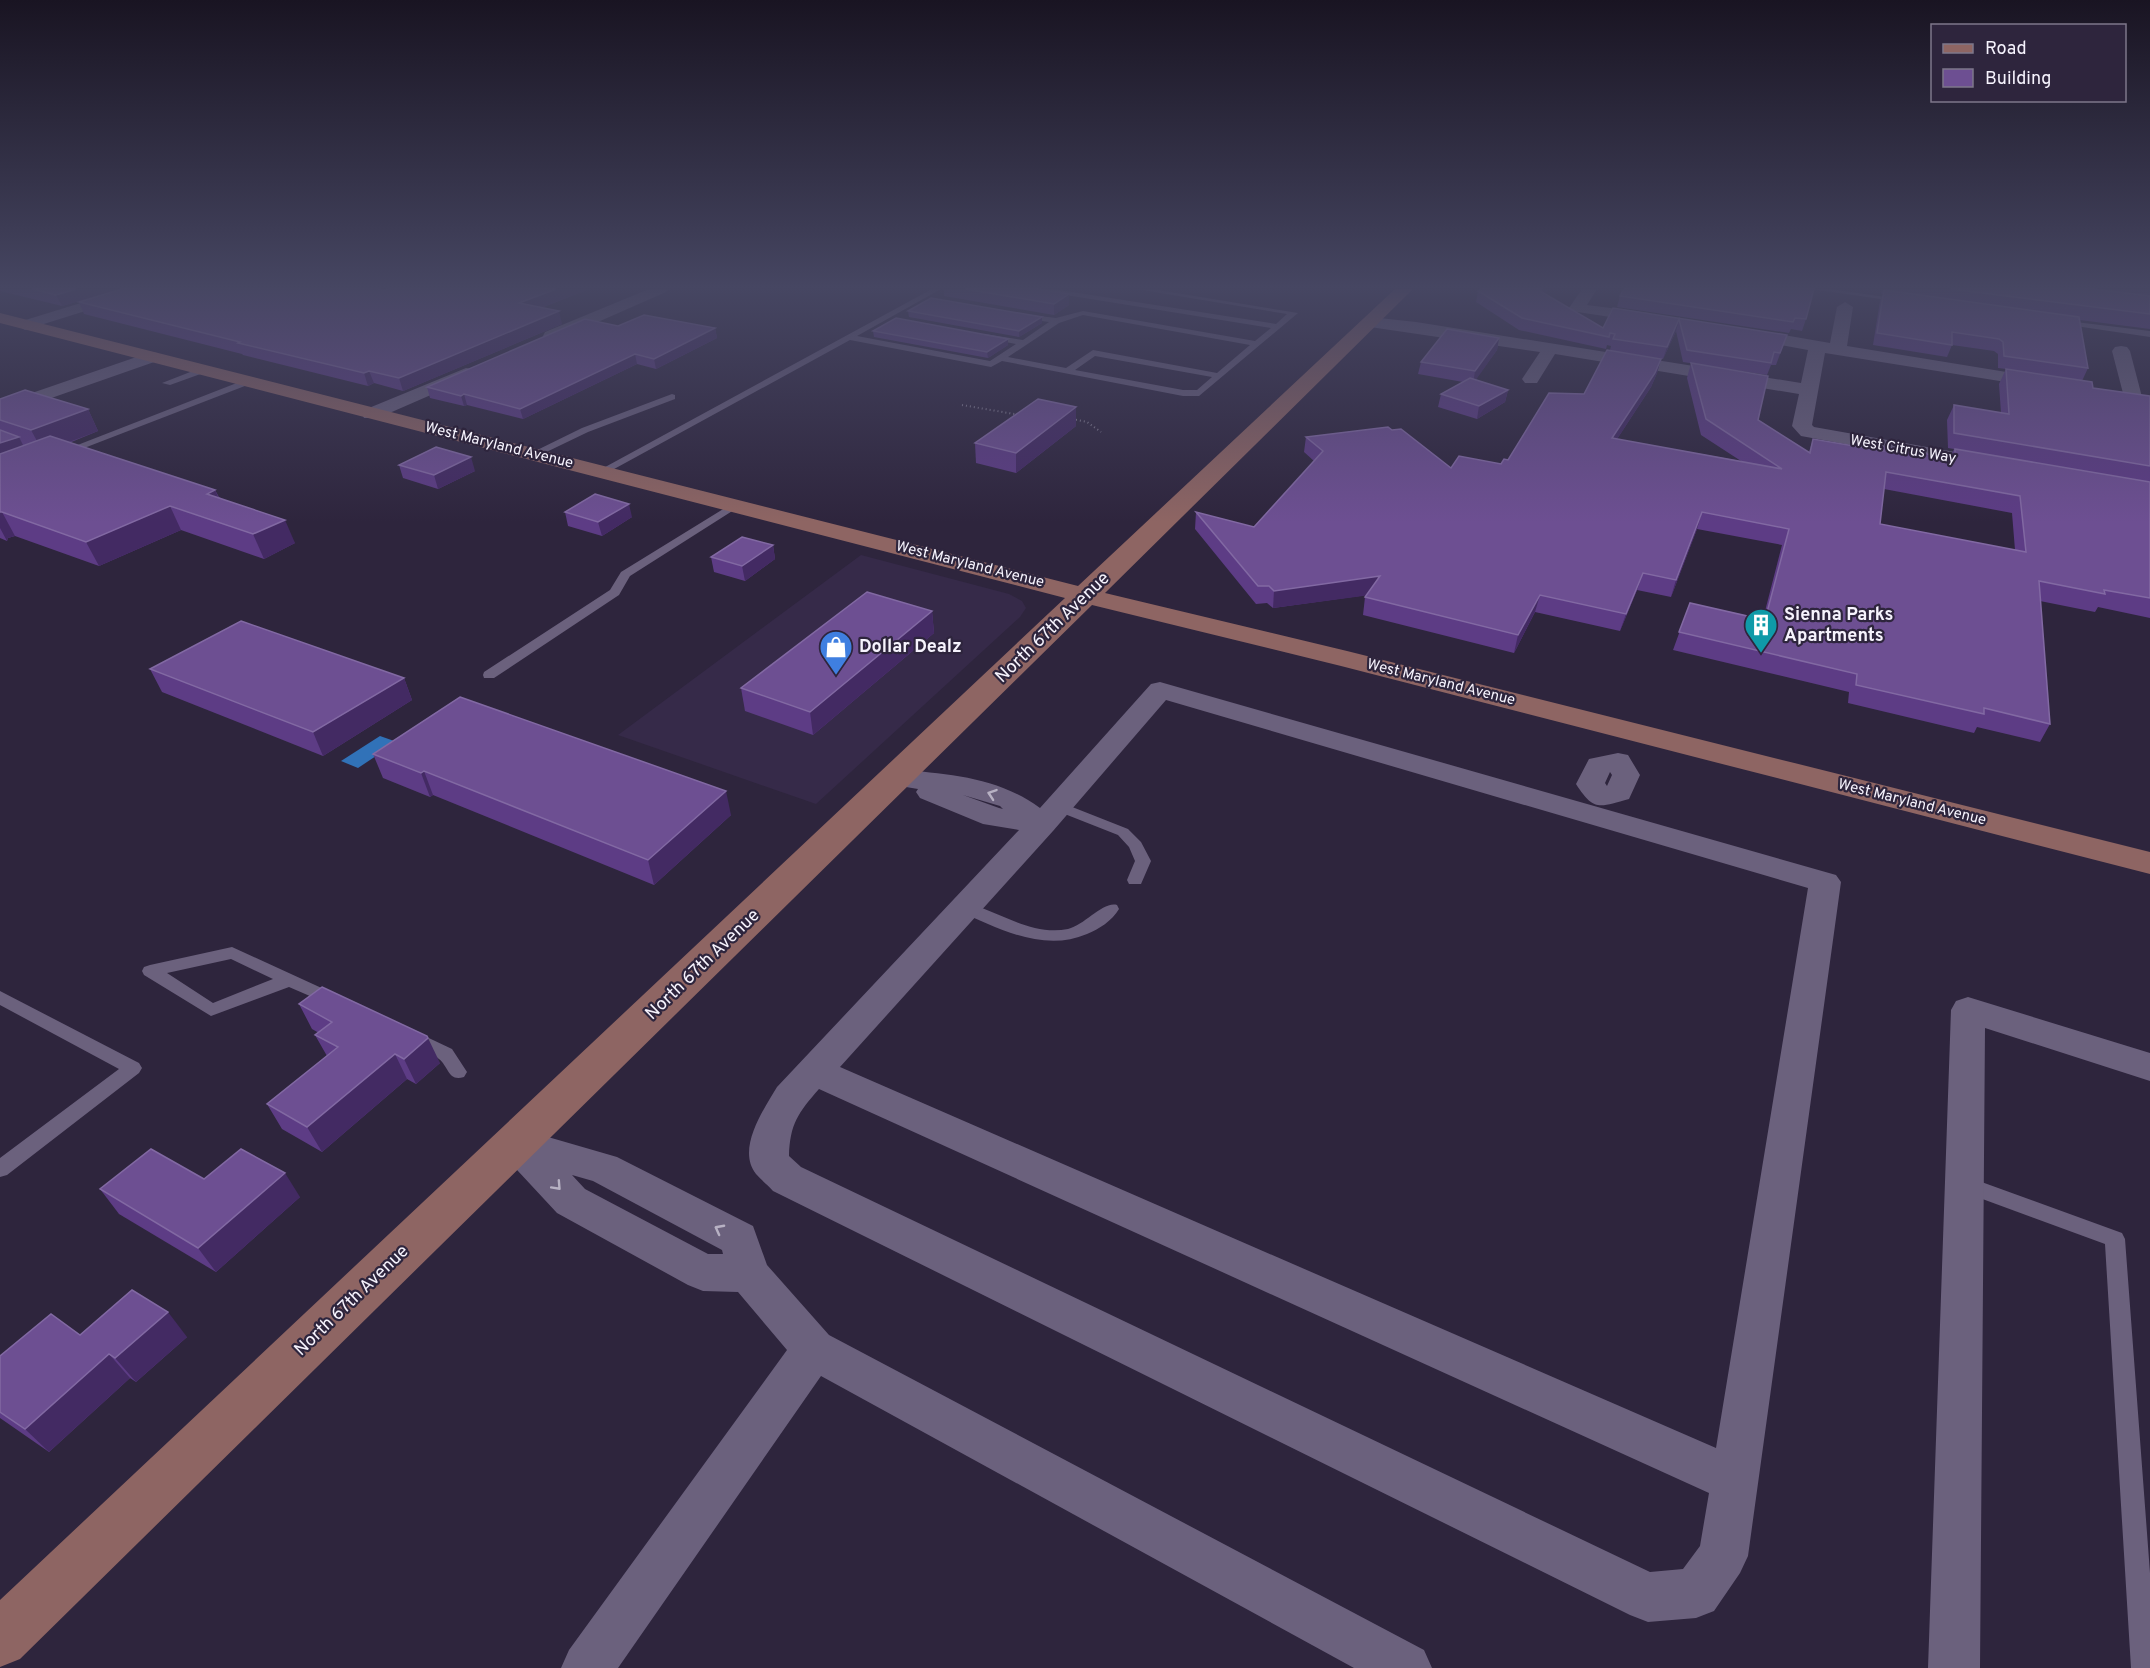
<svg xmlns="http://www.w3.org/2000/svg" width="2150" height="1668" viewBox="0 0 2150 1668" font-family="Overpass,sans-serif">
  <rect width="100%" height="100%" fill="#2e253d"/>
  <path fill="#362a49" d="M861,555L1009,594L1022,601L1026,608L1020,617L816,804L618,735Z"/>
  <path fill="#3172b8" d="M380,736L397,742L358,768L341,761Z"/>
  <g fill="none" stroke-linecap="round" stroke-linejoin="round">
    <g stroke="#878193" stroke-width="2" stroke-dasharray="1 3" stroke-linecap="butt">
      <path d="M962,405L1020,415"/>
      <path d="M1072,419L1087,422L1101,432"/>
    </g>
    <g fill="#6b617d" fill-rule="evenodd">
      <path d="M932,289H941L857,336L990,361L1016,344L985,338V334L1023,340L1049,322L1020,318L1019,316L1023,314L1056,318L1083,311L1255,341L1271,328L1041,291L1037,289H1053L1276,324L1287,314L1136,289H1152L1298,313L1199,396H1183L1002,361L991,367L850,340L605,474L596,472ZM1083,315L1250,345L1217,373L1093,350L1066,368L1008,357L1059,323ZM1095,356L1212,377L1197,390H1183L1075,370Z"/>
      <path d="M1811,289H1830L1906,300L1902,302Z"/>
      <path d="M2059,320L2150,331V337L2062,324H2059Z"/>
      <path d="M203,367L207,370L206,372L170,385L162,383Z"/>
      <path d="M247,379L252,382L250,384L66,455L57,453Z"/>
      <path d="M672,394L675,395V399L588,432L536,457L527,455L582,428Z"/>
      <path d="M733,503L738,506L737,508L630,576L619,595L494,678H484L483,675L484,672L610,590L621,572Z"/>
      <path d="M1057,801L1128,829L1141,842L1151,861L1141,884H1129L1127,880L1135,861L1129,847L1118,835L1052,809L1050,806Z"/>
      <path d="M964,902C999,911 1030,936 1068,929C1085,925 1103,901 1117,905L1119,909C1112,921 1099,929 1087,934C1043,953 998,928 958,911L956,907L958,903Z"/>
      <path d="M232,947L339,996L342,1000L339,1004L333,1006L289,987L211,1016L144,975L142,971L144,967L150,965ZM231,959L273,979L213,1003L167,973Z"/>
      <path d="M0,991L139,1063L142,1068L139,1073L7,1175L0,1177V1158L119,1069L0,1005Z"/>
      <path d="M414,1031L452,1049L467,1072L464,1077C448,1082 449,1067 439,1059C431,1052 417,1048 408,1043L405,1038L408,1033Z"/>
      <path d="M1965,1176L2122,1233L2125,1239L2150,1573V1668H2131L2105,1244L1958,1190L1955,1184L1958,1178Z"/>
    </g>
    <g fill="#6b617d" fill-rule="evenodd">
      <path d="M126,289H149L146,292L31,328L25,330L17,325L19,322Z"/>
      <path d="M649,289H669L666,292L557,340H545L543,336L545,332Z"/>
      <path d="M1582,289H1597L1587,305L1650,313L1658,318L1650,323L1571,311L1569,308Z"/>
      <path d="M1845,302L1853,307L1847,346L2043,378L2049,379L2052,383L2049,387L2043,388L1825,353L1812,425L1814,427L1989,458L1996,460L1999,464L1996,468L1989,470L1801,436L1792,426L1799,394L1555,354L1537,383H1525L1522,379L1540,352L1370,327L1362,322L1370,317L1416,322L1801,383L1808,350L1744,338L1736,333L1744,328L1830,343L1837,307Z"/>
      <path d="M2121,346L2127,347L2130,351L2142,397L2140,401H2126L2124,397L2112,351L2115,347Z"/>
      <path d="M151,352L157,353L160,357L157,361L0,416V404Z"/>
      <path d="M466,368L472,369L475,373L472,377L378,418H364L362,414L364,410Z"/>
      <path d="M1160,682L1836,875L1841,882L1748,1556L1740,1573L1714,1611L1696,1618L1648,1622L1630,1615L773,1191C768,1185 761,1180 756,1174C736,1149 764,1109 777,1087L1019,830L983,824L920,798L916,792L918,789L888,784L884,778L888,772L898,769C950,775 996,776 1040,808L1151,684ZM1166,700L1808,888L1716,1448L840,1067L1053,831ZM963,795L1000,806L1003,809L999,808ZM819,1089L1709,1493L1700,1546L1683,1569L1650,1572L801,1167L789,1156C790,1124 798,1113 819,1089Z"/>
      <path d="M1618,753L1628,755L1640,775L1629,799C1599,807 1594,812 1576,784L1589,759ZM1610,772L1612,775L1607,786L1605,783Z"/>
      <path d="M1968,997L2150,1053V1081L1985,1028L1980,1668H1928L1951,1010L1956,1001Z"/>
      <path d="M517,1128L617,1157L753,1226L767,1265L829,1335L1424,1650L1432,1668H1354L821,1376L618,1668H561L569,1650L787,1350L738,1292L703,1291L688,1285L557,1213L503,1155L498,1144L503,1133ZM572,1175L593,1181L722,1250L723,1254H708L585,1189Z"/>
    </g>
    <path fill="#8e6563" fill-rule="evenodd" d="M1395,289H1413L1105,593L1347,651L2150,852V874L1341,666L1092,605L20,1659L0,1667V1600L1065,598L0,323V313L1078,586Z"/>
  </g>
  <g fill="#5d3c85" fill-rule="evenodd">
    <path d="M0,289H120L62,306L0,291Z"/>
    <path d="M389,289H589L541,308L562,324L403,391L374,383L368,386L243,355L242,354L84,314L79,302L385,290Z"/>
    <path d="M944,289H1037L1069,305L1054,315L944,296Z"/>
    <path d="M1480,289H1548L1544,294L1603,328L1613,308L1787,335L1776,365H1771L1767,375L1683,362L1676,331L1663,359H1661L1657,373L1651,387L1617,439L1741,461L1701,435L1687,378L1691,363L1758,420L1809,452L1813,439L1883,451L1884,447L1950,458L1954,449L1948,448L1947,420L1954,405L2001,413L1999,384L2006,369L1998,368V354L1994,351L1952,345L1947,357L1873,345L1880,301L1883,294H1881L1882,289H2150V329L2080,320L2088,368L2082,381L2093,388L2150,396V618L2098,607L2095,612L2040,601L2050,724L2040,742L1977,727L1974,733L1848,703L1849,692L1673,650L1690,603L1763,619L1782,545L1697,529L1671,597L1637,590L1620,631L1535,612L1514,653L1363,615L1365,597L1367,595L1273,608L1267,603L1256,604L1195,529L1196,512L1254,527L1314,461L1304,452L1306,437L1451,468L1501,464L1508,460L1584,394L1610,350L1611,346L1607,345L1606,349L1519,330L1476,302L1478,291ZM1884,489L2012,513L2015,550L1880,524Z"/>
    <path d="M1620,296L1806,319L1802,331L1791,329L1789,333L1617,307Z"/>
    <path d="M908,311L1042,323L1019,337L909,317Z"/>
    <path d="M618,326L715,328L717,338L656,369L637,364L523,419L467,405L464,406L430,398L427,387Z"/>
    <path d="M873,331L1008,339V345L988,358L874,337Z"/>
    <path d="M1499,338L1497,350L1475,380L1508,390L1505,402L1477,419L1438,407L1441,394L1463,382L1418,374L1421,362Z"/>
    <path d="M0,399L88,409L98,431L69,443L215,490L219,497L295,543L264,559L181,530L99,566L15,536L8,538L7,541L0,538Z"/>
    <path d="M1076,426L1016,473L976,463L975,443Z"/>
    <path d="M399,465L475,471L438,489L403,478Z"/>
    <path d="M565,512L632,517L602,536L568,526Z"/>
    <path d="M773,545L775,559L745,581L714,572L711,557Z"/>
    <path d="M932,611L934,633L813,735L745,711L741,688Z"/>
    <path d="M150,669L404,678L412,700L323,756L162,692Z"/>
    <path d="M373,754L731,815L654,885L433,795L430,797L383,778Z"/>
    <path d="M299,1004L440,1063L416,1084L407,1079L322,1152L282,1129L267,1104L327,1056L315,1035L319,1033L312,1029Z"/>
    <path d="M100,1189L300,1197L216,1272L119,1214Z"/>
    <path d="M80,1335L187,1337L136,1382L130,1378L49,1452L0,1418V1356Z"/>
  </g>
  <g fill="#432a63">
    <path d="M76,289H120L62,306L56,295Z"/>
    <path d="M556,289H589L522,315L519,303Z"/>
    <path d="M1542,289H1548L1538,303L1540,291Z"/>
    <path d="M1069,294V305L1054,315V304Z"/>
    <path d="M559,311L562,324L403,391L399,378Z"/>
    <path d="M1042,317V323L1019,337V331Z"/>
    <path d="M1679,319L1676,331L1663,359L1667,347Z"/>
    <path d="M715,328L717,338L656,369L654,359Z"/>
    <path d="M1499,338L1497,350L1473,384L1475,371Z"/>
    <path d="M1008,339V345L988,358L987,352Z"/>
    <path d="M635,354L637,364L523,419L520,409Z"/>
    <path d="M1661,359L1657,373L1651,387L1608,453L1612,438Z"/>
    <path d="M369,371L374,383L368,386L364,373Z"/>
    <path d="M1508,390L1505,402L1477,419L1479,406Z"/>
    <path d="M464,394L467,405L464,406L461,396Z"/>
    <path d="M1076,407V426L1016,473V453Z"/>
    <path d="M88,409L98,431L43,452L31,430Z"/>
    <path d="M19,437L30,459L0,471V443Z"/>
    <path d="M471,457L475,471L438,489L434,475Z"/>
    <path d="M215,490L226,513L207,494Z"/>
    <path d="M629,504L632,517L602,536L598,522Z"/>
    <path d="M170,506L181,530L99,566L86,542Z"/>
    <path d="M0,512H2L15,536L8,538L7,541L0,528Z"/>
    <path d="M1702,512L1697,529L1671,597L1676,580Z"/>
    <path d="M285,520L295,543L264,559L253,534Z"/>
    <path d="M773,545L775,559L745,581L742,566Z"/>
    <path d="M1643,573L1637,590L1620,631L1626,614Z"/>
    <path d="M1380,576L1378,594L1273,608L1274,591Z"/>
    <path d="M1540,595L1535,612L1514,653L1518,635Z"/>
    <path d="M932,611L934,633L813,735L810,712Z"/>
    <path d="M404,678L412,700L323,756L313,732Z"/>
    <path d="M424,771L433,795L430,797L421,773Z"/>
    <path d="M726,791L731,815L654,885L648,860Z"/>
    <path d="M428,1038L440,1063L416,1084L404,1059Z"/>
    <path d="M395,1054L407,1079L322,1152L307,1127Z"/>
    <path d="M285,1173L300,1197L216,1272L198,1248Z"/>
    <path d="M168,1312L187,1337L136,1382L115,1358Z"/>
    <path d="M109,1354L130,1378L49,1452L25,1429Z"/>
  </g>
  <g fill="#6d4f92" stroke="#8269a3" stroke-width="1.5" fill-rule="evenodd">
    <path d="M32,289H76L56,295Z"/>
    <path d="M122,289H377L385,290L389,289H556L519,303L559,311L399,378L369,371L364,373L238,343L240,342L79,302Z"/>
    <path d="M965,289H1037L1069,294L1054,304Z"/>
    <path d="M1480,289H1542L1540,291L1603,328L1613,308L1787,335L1780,353L1774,352L1771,363L1687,350L1679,319L1667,347L1613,339L1615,334L1610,333L1609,337L1522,318L1478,291Z"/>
    <path d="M1624,289H1814L1806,319L1795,318L1793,322L1620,296Z"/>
    <path d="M1951,289H2093L2150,296V314Z"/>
    <path d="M1884,290L2079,317L2088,368L2004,356L2003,342L1999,339L1952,332V345L1877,333Z"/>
    <path d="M931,298L1042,317L1019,331L908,311Z"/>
    <path d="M644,315L715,328L654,359L635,354L520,409L464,394L461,396L427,387L585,319L618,326Z"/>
    <path d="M896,318L1008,339L987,352L873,331Z"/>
    <path d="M1447,329L1499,338L1475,371L1421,362Z"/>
    <path d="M1607,350L1661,359L1655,373L1612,438L1782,469L1706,419L1691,363L1768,376L1758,420L1810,453L1813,439L1884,451V447L1951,458H1955V449L2150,482V598L2104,590L2105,594L2039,581L2050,724L1984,708V714L1856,685L1857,674L1679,632L1690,603L1765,620L1789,529L1702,512L1676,580L1643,573L1626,614L1540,595L1518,635L1365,597L1380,576L1274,591L1269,586H1258L1196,512L1254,527L1323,451L1306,437L1388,427L1392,430L1401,429L1451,468L1459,456L1501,464L1504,459L1508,460L1549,393L1584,394ZM1886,472L2020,496L2026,552L1880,524Z"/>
    <path d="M2006,369L2092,382L2093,388L2150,396V466L1954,433V405L2009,414Z"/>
    <path d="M1470,378L1508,390L1479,406L1441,394Z"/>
    <path d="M25,390L88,409L31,430L0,420V399Z"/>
    <path d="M1038,399L1076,407L1016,453L975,443Z"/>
    <path d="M0,430L19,437L0,443Z"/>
    <path d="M50,436L215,490L207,494L285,520L253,534L170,506L86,542L2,512H0V454Z"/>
    <path d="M436,447L471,457L434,475L399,465Z"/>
    <path d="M595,494L629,504L598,522L565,512Z"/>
    <path d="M742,537L773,545L742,566L711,557Z"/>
    <path d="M867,592L932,611L810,712L741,688Z"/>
    <path d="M241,621L404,678L313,732L150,669Z"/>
    <path d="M460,697L726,791L648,860L424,771L421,773L373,754Z"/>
    <path d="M322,987L427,1036L428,1038L404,1059L395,1054L307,1127L267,1104L338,1047L315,1035L332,1022L299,1004Z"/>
    <path d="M151,1149L204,1179L241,1149L285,1173L198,1248L100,1189Z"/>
    <path d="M132,1290L168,1312L115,1358L109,1354L25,1429L0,1412V1356L51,1314L80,1335Z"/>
  </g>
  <defs><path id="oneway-chevron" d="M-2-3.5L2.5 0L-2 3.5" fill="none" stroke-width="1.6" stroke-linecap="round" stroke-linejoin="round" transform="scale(1.5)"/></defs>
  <g stroke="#b7b1c3">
    <use href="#oneway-chevron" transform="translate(992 794) rotate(-161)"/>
    <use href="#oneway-chevron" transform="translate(557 1186) rotate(47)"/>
    <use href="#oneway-chevron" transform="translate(719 1229) rotate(-152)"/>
  </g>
  <linearGradient id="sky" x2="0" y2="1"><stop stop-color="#191422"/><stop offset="0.55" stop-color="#464662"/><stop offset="1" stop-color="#464662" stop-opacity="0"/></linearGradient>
  <rect width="2150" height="522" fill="url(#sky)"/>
  <defs>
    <g id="building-pin" transform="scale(1.725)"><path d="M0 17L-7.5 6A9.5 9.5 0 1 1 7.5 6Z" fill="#0f9aa8" stroke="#2e253d"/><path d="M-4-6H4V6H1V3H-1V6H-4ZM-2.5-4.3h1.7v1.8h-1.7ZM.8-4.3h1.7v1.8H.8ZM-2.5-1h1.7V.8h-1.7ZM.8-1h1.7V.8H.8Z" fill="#fff"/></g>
    <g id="shop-pin" transform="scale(1.725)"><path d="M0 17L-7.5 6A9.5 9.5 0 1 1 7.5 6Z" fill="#3f7fe0" stroke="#2e253d"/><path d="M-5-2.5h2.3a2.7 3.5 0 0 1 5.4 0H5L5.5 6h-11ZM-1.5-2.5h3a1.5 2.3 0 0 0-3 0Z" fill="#fff"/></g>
  </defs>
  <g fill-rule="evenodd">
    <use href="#building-pin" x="1761" y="625"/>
    <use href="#shop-pin" x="836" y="647"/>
  </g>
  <g text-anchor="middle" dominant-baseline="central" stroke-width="4.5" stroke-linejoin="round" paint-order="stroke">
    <g font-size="15" fill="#f6f3fd" stroke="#2e253d">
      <text transform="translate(499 446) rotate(14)">West Maryland Avenue</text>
      <text transform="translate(1903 450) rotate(10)">West Citrus Way</text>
      <text transform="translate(970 565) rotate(14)">West Maryland Avenue</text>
      <text transform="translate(1441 683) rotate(14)">West Maryland Avenue</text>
      <text transform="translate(1912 803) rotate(14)">West Maryland Avenue</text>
    </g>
    <g font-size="18" font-weight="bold" fill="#f6f3fd" stroke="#2e253d" text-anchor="start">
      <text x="1784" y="615">Sienna Parks<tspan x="1784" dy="21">Apartments</tspan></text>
      <text x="859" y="647">Dollar Dealz</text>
    </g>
    <g font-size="18" fill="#f6f3fd" stroke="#2e253d">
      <text transform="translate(1053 628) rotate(-44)">North 67th Avenue</text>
      <text transform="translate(703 965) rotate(-44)">North 67th Avenue</text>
      <text transform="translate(352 1301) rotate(-44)">North 67th Avenue</text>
    </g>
  </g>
  <rect x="1931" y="24" width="195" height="78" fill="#2e253d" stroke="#7e778a" stroke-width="1.5"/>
  <rect x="1943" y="44" width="30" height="9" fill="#8e6563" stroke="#7e778a" stroke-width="1.5"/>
  <text x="1985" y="54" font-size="18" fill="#f6f3fd">Road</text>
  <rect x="1943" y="69" width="30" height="18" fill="#6d4f92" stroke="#7e778a" stroke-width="1.5"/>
  <text x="1985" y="84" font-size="18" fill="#f6f3fd">Building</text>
</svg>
